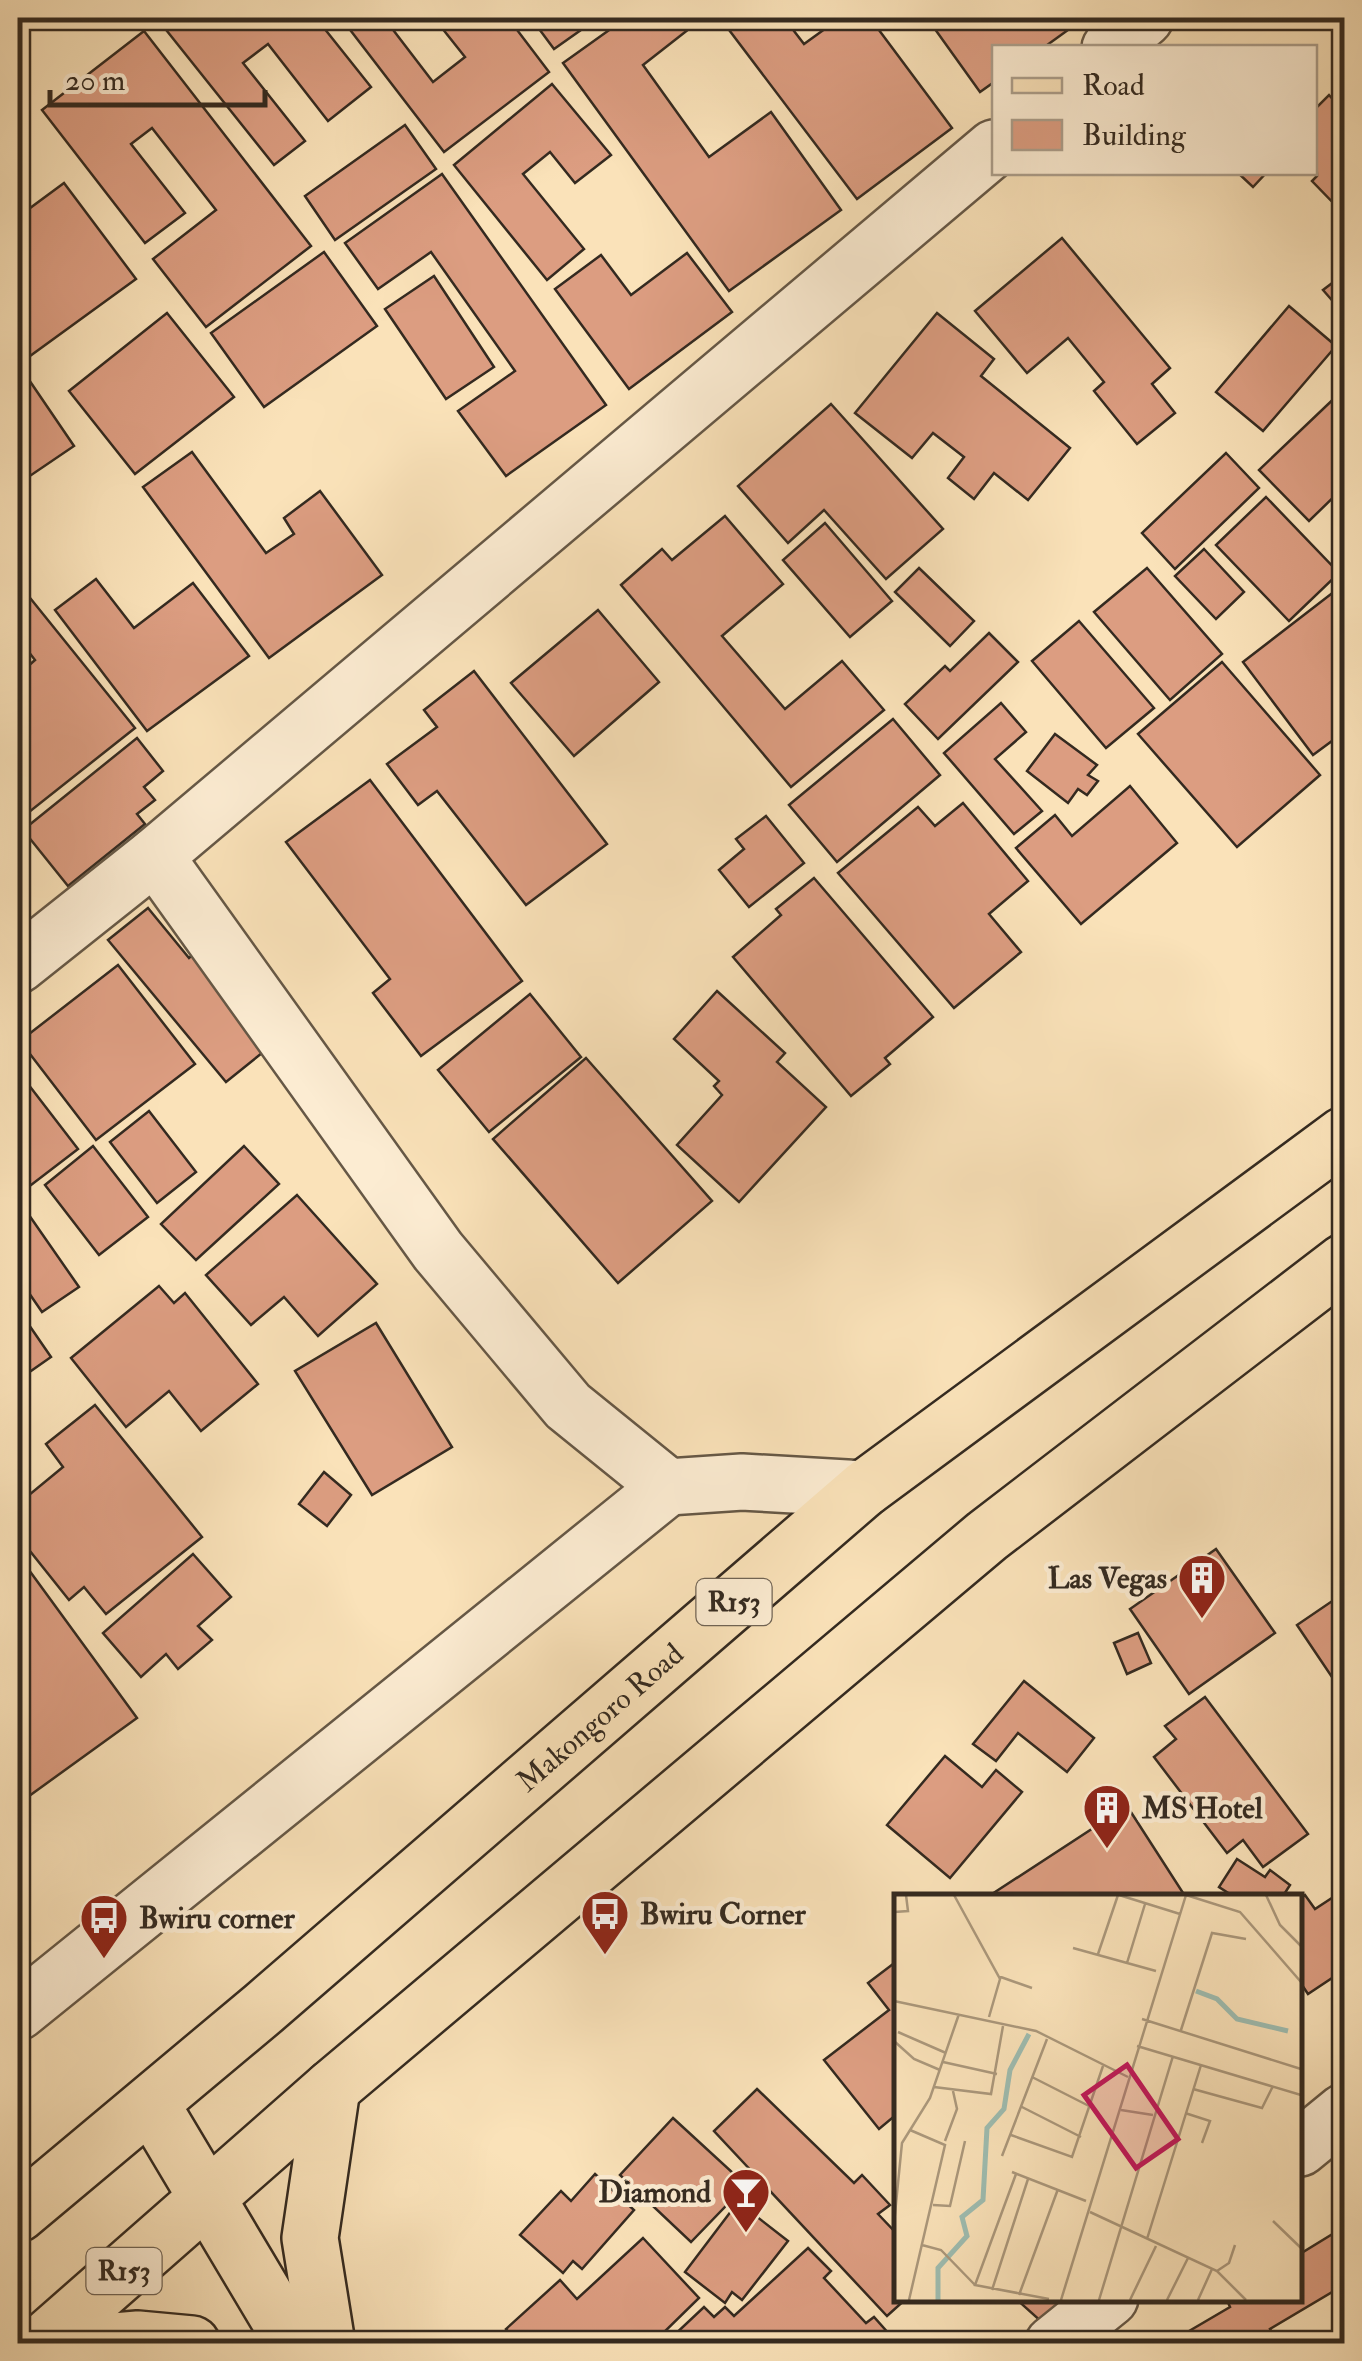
<svg xmlns="http://www.w3.org/2000/svg" width="1362" height="2361" viewBox="0 0 1362 2361" font-family="'IM FELL Double Pica',serif">
  <rect width="100%" height="100%" fill="#fae2b9"/>
  <filter id="stains"><feTurbulence type="fractalNoise" baseFrequency=".002" numOctaves="4"/><feColorMatrix values="0 0 0 0 .2 0 0 0 0 .09 0 0 0 0 .02 0 0 0 .5 -.17"/></filter>
  <radialGradient id="worn" r=".72"><stop offset=".6" stop-color="#630" stop-opacity="0"/><stop offset="1" stop-color="#630" stop-opacity=".3"/></radialGradient>
  <g fill="#dc9d81" stroke="#342a20" stroke-width="2.5">
    <path d="M163,18H316L371,87L328,121L268,44L243,63L305,141L274,165L159,21Z"/>
    <path d="M341,18H384L433,82L465,57L434,18H508L549,72L444,152Z"/>
    <path d="M531,18H598L554,49Z"/>
    <path d="M626,18H703L643,65L709,157L771,112L841,210L729,291L563,63Z"/>
    <path d="M720,18H784L804,44L840,18H870L952,128L857,199Z"/>
    <path d="M927,18H1076L1079,22L1043,48H994V82L980,92Z"/>
    <path d="M144,31L311,246L206,327L153,259L216,210L152,128L131,144L185,213L145,243L42,110Z"/>
    <path d="M552,84L611,155L575,183L550,152L523,174L584,249L547,280L454,165Z"/>
    <path d="M1329,95L1344,112V214L1312,181L1317,176L1314,110Z"/>
    <path d="M405,125L436,169L335,240L305,196Z"/>
    <path d="M1237,172H1267L1253,187Z"/>
    <path d="M442,174L606,405L506,476L458,411L515,371L431,252L378,289L345,243Z"/>
    <path d="M64,183L136,279L19,364L18,217Z"/>
    <path d="M1062,238L1170,368L1152,384L1175,413L1137,444L1094,391L1104,382L1068,338L1027,373L975,311Z"/>
    <path d="M324,252L377,326L264,407L211,333Z"/>
    <path d="M687,253L732,312L629,389L555,289L601,255L631,295Z"/>
    <path d="M1344,274V314L1323,290Z"/>
    <path d="M434,276L494,367L446,399L385,309Z"/>
    <path d="M1289,306L1336,346L1263,431L1216,392Z"/>
    <path d="M167,313L234,397L135,474L69,391Z"/>
    <path d="M937,313L994,359L981,376L1070,448L1028,500L994,473L974,499L948,478L964,457L933,433L912,458L855,413Z"/>
    <path d="M25,374L74,446L18,484V379Z"/>
    <path d="M1344,389V487L1309,521L1259,470Z"/>
    <path d="M831,404L943,529L886,579L824,510L788,543L738,486Z"/>
    <path d="M192,452L266,553L294,534L284,518L320,491L382,575L269,658L143,487Z"/>
    <path d="M1226,453L1259,488L1175,569L1142,533Z"/>
    <path d="M1266,497L1339,573L1289,621L1216,545Z"/>
    <path d="M725,516L783,584L722,636L785,709L842,661L884,710L791,787L621,585L662,549L672,560Z"/>
    <path d="M825,523L892,601L850,637L783,560Z"/>
    <path d="M1204,549L1244,592L1216,619L1175,576Z"/>
    <path d="M919,568L974,621L950,646L895,592Z"/>
    <path d="M1147,568L1222,654L1170,700L1094,612Z"/>
    <path d="M96,579L134,628L193,583L249,656L147,731L55,610Z"/>
    <path d="M18,583L135,728L19,820L18,675L35,660L18,638Z"/>
    <path d="M1344,584V732L1313,755L1243,662Z"/>
    <path d="M598,610L659,682L574,756L511,683Z"/>
    <path d="M1079,621L1154,708L1106,748L1032,661Z"/>
    <path d="M989,633L1018,662L938,739L905,704L945,666L950,671Z"/>
    <path d="M1222,662L1320,775L1237,847L1138,734Z"/>
    <path d="M474,671L607,844L526,905L437,791L418,805L387,764L437,727L424,710Z"/>
    <path d="M1001,703L1026,732L995,759L1042,811L1014,834L944,753Z"/>
    <path d="M893,719L940,775L837,862L789,805Z"/>
    <path d="M1055,734L1097,765L1088,775L1098,781L1087,795L1078,789L1068,803L1027,771Z"/>
    <path d="M137,738L163,771L144,787L155,800L137,814L145,824L68,886L23,830Z"/>
    <path d="M370,780L522,981L421,1056L373,993L390,979L286,842Z"/>
    <path d="M1130,786L1177,843L1081,924L1016,848L1055,815L1072,836Z"/>
    <path d="M963,803L1028,881L989,914L1021,952L954,1008L838,873L918,807L935,826Z"/>
    <path d="M766,816L804,863L749,907L719,870L744,849L736,839Z"/>
    <path d="M814,878L933,1017L885,1058L890,1064L851,1096L733,957L781,915L776,909Z"/>
    <path d="M148,908L189,958L208,942L267,1049L226,1082L108,940Z"/>
    <path d="M118,965L195,1064L96,1140L20,1041Z"/>
    <path d="M717,991L785,1053L777,1062L826,1107L739,1202L677,1145L722,1095L714,1086L719,1081L674,1039Z"/>
    <path d="M530,994L581,1057L489,1132L438,1070Z"/>
    <path d="M586,1058L712,1201L618,1283L493,1139Z"/>
    <path d="M18,1071L78,1149L18,1195Z"/>
    <path d="M149,1111L196,1172L157,1203L110,1142Z"/>
    <path d="M93,1146L148,1217L99,1255L45,1185Z"/>
    <path d="M244,1146L279,1184L196,1260L161,1224Z"/>
    <path d="M297,1195L377,1284L318,1336L284,1297L251,1325L206,1275Z"/>
    <path d="M22,1205L79,1287L42,1312L18,1277V1208Z"/>
    <path d="M159,1286L174,1303L185,1293L258,1384L201,1431L169,1391L126,1427L71,1358Z"/>
    <path d="M18,1309L51,1357L18,1380Z"/>
    <path d="M376,1323L452,1447L372,1495L295,1371Z"/>
    <path d="M95,1405L202,1537L106,1614L84,1587L69,1600L18,1536V1504L63,1467L46,1444Z"/>
    <path d="M324,1472L351,1495L327,1526L299,1504Z"/>
    <path d="M1216,1549L1275,1633L1189,1694L1130,1609Z"/>
    <path d="M193,1554L231,1597L198,1626L212,1640L178,1669L166,1654L141,1677L103,1633Z"/>
    <path d="M18,1555L137,1718L18,1804V1673L27,1666L18,1653Z"/>
    <path d="M1344,1593V1695L1297,1625Z"/>
    <path d="M1138,1633L1151,1663L1127,1674L1114,1643Z"/>
    <path d="M1024,1681L1094,1738L1067,1772L1018,1733L996,1761L973,1744Z"/>
    <path d="M1205,1697L1308,1834L1263,1867L1243,1840L1227,1853L1154,1757L1176,1739L1165,1726Z"/>
    <path d="M945,1756L982,1787L996,1770L1022,1792L950,1878L887,1825Z"/>
    <path d="M1127,1806L1185,1896H989Z"/>
    <path d="M1237,1859L1265,1877L1270,1870L1290,1885L1283,1896H1233L1219,1887Z"/>
    <path d="M1344,1890V1970L1308,1994L1300,1982V1899L1305,1895L1315,1909Z"/>
    <path d="M897,1961V2114L879,2129L824,2060L889,2010L868,1983Z"/>
    <path d="M757,2089L854,2183L862,2175L890,2205L878,2214L897,2234V2298H907L887,2316L714,2131Z"/>
    <path d="M673,2118L746,2185L691,2242L620,2175Z"/>
    <path d="M595,2174L634,2210L582,2269L573,2261L563,2273L520,2235L561,2191L571,2201Z"/>
    <path d="M738,2202L788,2241L742,2300L732,2292L725,2303L685,2272Z"/>
    <path d="M1344,2227V2285L1270,2329L1279,2344H1167L1230,2307L1226,2298H1300V2254Z"/>
    <path d="M643,2238L699,2298L652,2344H519L506,2329L560,2280L577,2299Z"/>
    <path d="M808,2248L831,2271L824,2278L866,2323L874,2317L898,2344H675L670,2339L704,2307L714,2317L725,2307L734,2316Z"/>
    <path d="M1015,2298H1067L1044,2324Z"/>
  </g>
  <g fill="none" stroke-linecap="round" stroke-linejoin="round">
    <g stroke="#665846" stroke-width="60">
      <g id="minor">
        <path d="M1110,48L1145,18"/>
        <path d="M155,856L438,1251L568,1406L668,1487L742,1482L864,1489"/>
        <path d="M18,965L155,856L994,148"/>
        <path d="M18,2012L668,1487"/>
        <path d="M1300,2148L1344,2112"/>
        <path d="M1053,2344L1110,2298"/>
      </g>
    </g>
    <g stroke="#342a20" stroke-width="60">
      <g id="major">
        <path d="M151,2104L294,2344"/>
        <path id="s1" d="M18,2214L264,2008L864,1489L1344,1135"/>
        <path d="M41,2344L332,2088L987,1536L1344,1262"/>
        <path d="M80,2344L138,2339L192,2344"/>
        <path d="M327,2344L310,2238L332,2088"/>
      </g>
    </g>
    <use href="#minor" stroke="#fcecd2" stroke-width="55"/>
    <use href="#major" stroke="#fae2b9" stroke-width="55"/>
  </g>
  <defs>
    <g id="building-pin" transform="scale(2.5)"><path d="M0 17L-7.5 6A9.5 9.5 0 1 1 7.5 6Z" fill="#8f2418" stroke="#fcecd2"/><path d="M-4-6H4V6H1V3H-1V6H-4ZM-2.5-4.3h1.7v1.8h-1.7ZM.8-4.3h1.7v1.8H.8ZM-2.5-1h1.7V.8h-1.7ZM.8-1h1.7V.8H.8Z" fill="#fff"/></g>
    <g id="bus-pin" transform="scale(2.5)"><path d="M0 17L-7.5 6A9.5 9.5 0 1 1 7.5 6Z" fill="#8f2418" stroke="#fcecd2"/><path d="M-5-6H5V4H4V6H2V4H-2V6H-4V4H-5ZM-3.5-4V0h7V-4ZM-3.5 1.2v1.5H-2V1.2ZM2 1.2v1.5H3.5V1.2Z" fill="#fff"/></g>
    <g id="bar-pin" transform="scale(2.5)"><path d="M0 17L-7.5 6A9.5 9.5 0 1 1 7.5 6Z" fill="#8f2418" stroke="#fcecd2"/><path d="M-6-5H6L.8 .8V4.5H3.5V6h-7V4.5H-.8V.8Z" fill="#fff"/></g>
  </defs>
  <g fill-rule="evenodd">
    <use href="#building-pin" x="1202" y="1578"/>
    <use href="#building-pin" x="1107" y="1808"/>
    <use href="#bus-pin" x="605" y="1914"/>
    <use href="#bus-pin" x="104" y="1918"/>
    <use href="#bar-pin" x="746" y="2192"/>
  </g>
  <g text-anchor="middle" dominant-baseline="central" stroke-width="9" stroke-linejoin="round" paint-order="stroke">
    <g fill="#fcecd2" stroke="#706455" stroke-width="2.5">
      <rect x="696.5" y="1579" width="75" height="46" rx="8"/>
      <rect x="86.5" y="2248" width="75" height="46" rx="8"/>
    </g>
    <g font-size="28" font-weight="bold" fill="#342a20">
      <text x="734" y="1602">R153</text>
      <text x="124" y="2271">R153</text>
    </g>
    <g font-size="30" font-weight="bold" fill="#342a20" stroke="#fcecd2" text-anchor="start">
      <text x="1167" y="1578" text-anchor="end">Las Vegas</text>
      <text x="1142" y="1808">MS Hotel</text>
      <text x="640" y="1914">Bwiru Corner</text>
      <text x="139" y="1918">Bwiru corner</text>
      <text x="711" y="2192" text-anchor="end">Diamond</text>
    </g>
    <g font-size="30" fill="#342a20" stroke="#fcecd2">
      <text stroke="none"><textPath href="#s1" startOffset="765">Makongoro Road</textPath></text>
    </g>
  </g>
  <g transform="translate(894 1894)">
    <rect width="408" height="408" fill="#fae2b9"/>
    <path fill="none" stroke="#9ebdb1" stroke-width="5" d="M302,97L323,105L343,125L394,137M44,406V374L73,342L68,323L89,306L93,234L110,215L116,176L135,140"/>
    <path fill="none" stroke="#ab987c" stroke-width="2.5" d="M60,1L106,85L95,123M225,1L286,20M292,1L346,18L407,88M372,1L386,31L407,52M0,18L14,17L12,1M179,54L262,77M204,60L224,1M233,69L251,10M104,82L138,94M0,107L142,137L234,183M248,125L407,175M287,136L318,39L352,45M4,138L52,159M0,147L20,165L46,176M243,152L407,201M49,168L103,180M138,183L195,212M40,193L97,200L109,132M299,195L368,214L379,192M128,213L187,243M227,216L259,221M291,219L316,227L308,249M117,241L178,263L209,172M51,247L63,215L59,197M108,262L153,145M118,278L192,307M122,280L81,391L155,405M39,311L56,312L71,247M196,318L323,377L352,406M379,327L407,354M0,330L8,249L36,204L65,120M253,345L307,171M28,351L47,356L81,391M323,377L335,369L341,351M98,396L134,285M125,401L164,295M15,406L51,251L16,236M167,406L292,1M205,406L279,162M236,406L262,352M273,406L294,364M304,406L318,375"/>
    <path fill="#c2185b" fill-opacity="0.15" stroke="#c2185b" stroke-width="5" d="M233,171L284,245L242,274L190,201Z"/>
    <rect width="408" height="408" fill="none" stroke="#342a20" stroke-width="5"/>
  </g>
  <rect width="1362" height="2361" fill="none" stroke="#fae2b9" stroke-width="60"/>
  <rect x="20" y="20" width="1322" height="2321" fill="none" stroke="#342a20" stroke-width="5"/>
  <rect x="30" y="30" width="1302" height="2301" fill="none" stroke="#342a20" stroke-width="2.5"/>
  <rect x="992" y="45" width="325" height="130" fill="#fcecd2" stroke="#ac9e8b" stroke-width="2.5"/>
  <rect x="1012" y="78" width="50" height="15" fill="#fae2b9" stroke="#ac9e8b" stroke-width="2.5"/>
  <text x="1082" y="95" font-size="30" fill="#342a20">Road</text>
  <rect x="1012" y="120" width="50" height="30" fill="#dc9d81" stroke="#ac9e8b" stroke-width="2.5"/>
  <text x="1082" y="145" font-size="30" fill="#342a20">Building</text>
  <path d="M50 90v15h215v-15" fill="none" stroke="#342a20" stroke-width="5"/>
  <text x="65" y="90" font-size="30" fill="#342a20" stroke="#fcecd2" stroke-width="8" paint-order="stroke">20 m</text>
  <rect width="100%" height="100%" filter="url(#stains)"/>
  <rect width="100%" height="100%" fill="url(#worn)"/>
</svg>
